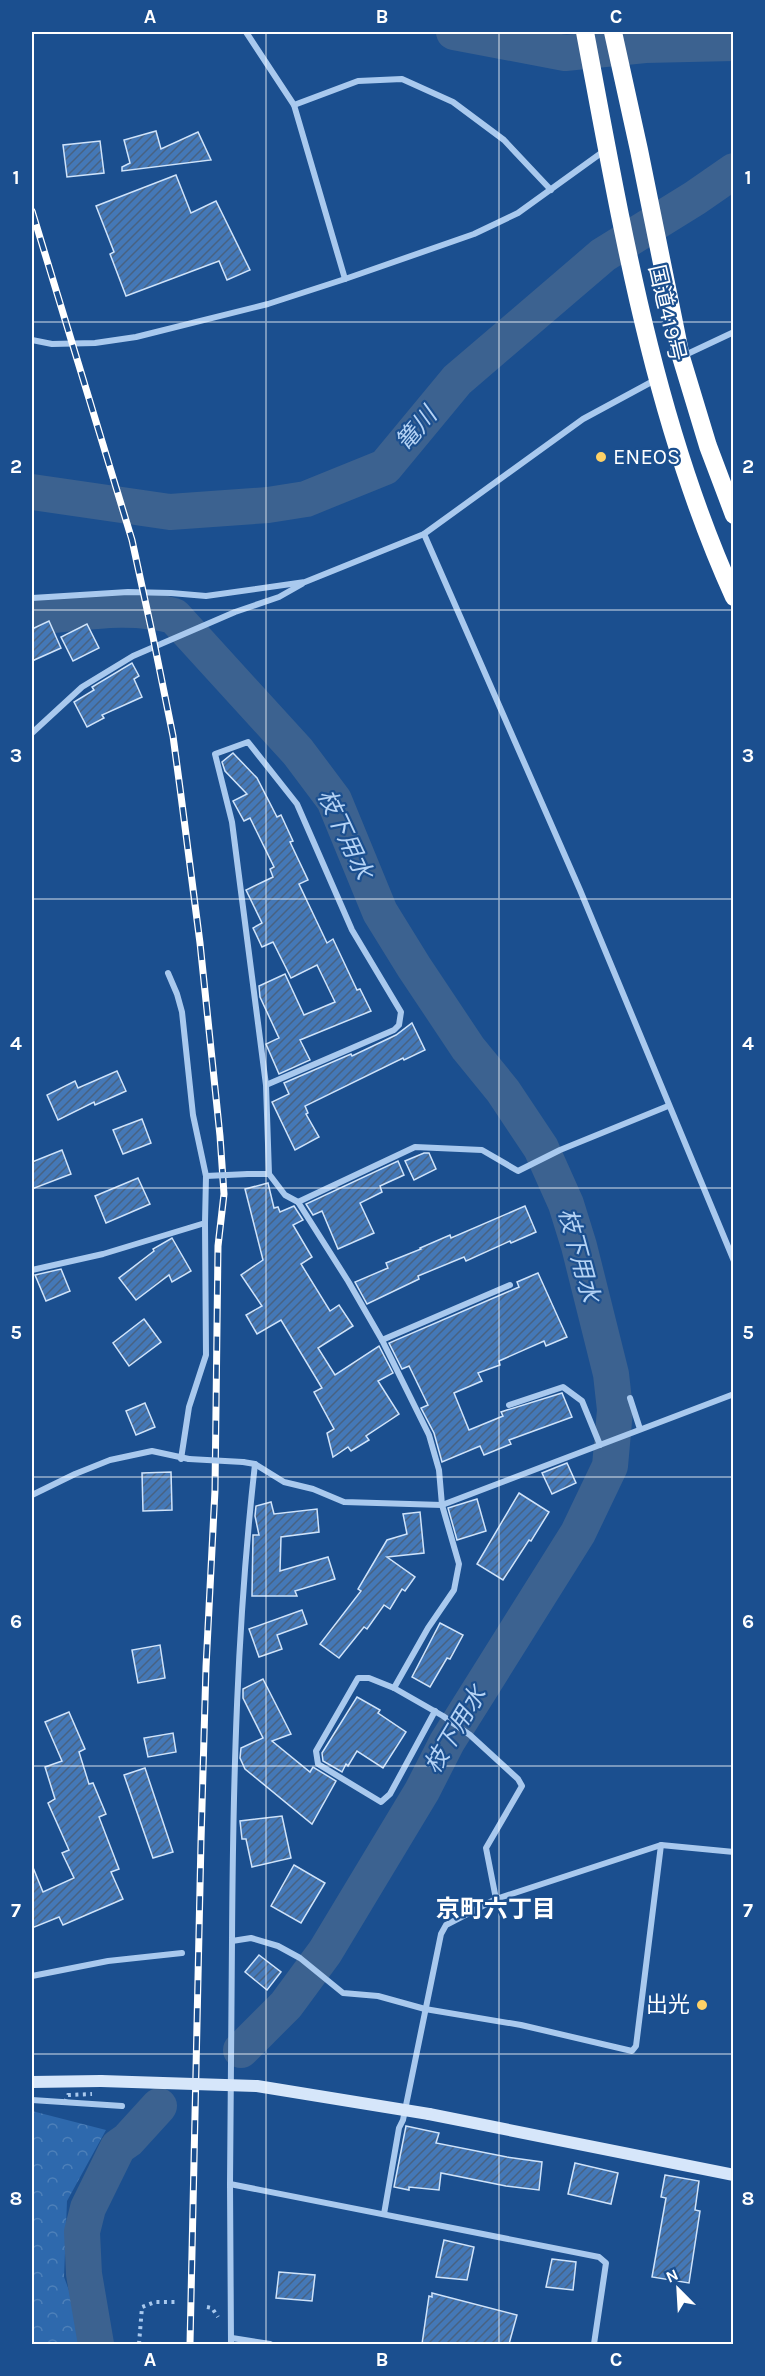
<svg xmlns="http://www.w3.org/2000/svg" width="765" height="2376" viewBox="0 0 765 2376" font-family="Karla,'Noto Sans JP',sans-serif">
  <defs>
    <pattern id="forest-crowns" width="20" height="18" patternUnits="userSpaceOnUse" patternTransform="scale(1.5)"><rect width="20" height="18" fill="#2e69ad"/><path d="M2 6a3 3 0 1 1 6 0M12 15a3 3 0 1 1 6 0" fill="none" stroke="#4d80b9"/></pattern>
    <pattern id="building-hatch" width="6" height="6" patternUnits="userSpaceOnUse" patternTransform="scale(1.5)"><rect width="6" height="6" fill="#4478b7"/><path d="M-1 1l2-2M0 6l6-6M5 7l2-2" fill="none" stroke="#486282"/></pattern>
  </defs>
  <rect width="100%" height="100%" fill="#1b4f8f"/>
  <path fill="url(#forest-crowns)" d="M32,2111L106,2130L67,2201L64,2277L89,2344H32Z"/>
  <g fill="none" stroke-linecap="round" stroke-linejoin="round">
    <path stroke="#9cc4f0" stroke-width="6" d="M550,32L555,51"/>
    <g stroke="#3c6290" stroke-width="36">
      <path d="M454,32L565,53L645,45L734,43"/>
      <path d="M32,492L170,512L268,505L306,499L385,467L457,380L603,255L695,198L734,171"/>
      <path d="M32,619L44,616C87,612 132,604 174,616L298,752L334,800L380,912L414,967L468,1048L503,1091L541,1148L566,1204L579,1246L611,1374L615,1410L610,1466L578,1533L447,1742L422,1791L325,1952L286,2005L241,2050"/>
      <path d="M96,2344L84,2274L82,2232L88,2208L118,2147L128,2140L159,2106"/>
    </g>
  </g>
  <g fill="url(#building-hatch)" stroke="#cfe3fa" stroke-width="1.5">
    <path d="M156,131L161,149L198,132L211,160L122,171V167L130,163L124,140Z"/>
    <path d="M100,141L104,173L67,177L63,145Z"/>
    <path d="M176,175L191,213L216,201L250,270L227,280L219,261L126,296L110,254L114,252L96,206Z"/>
    <path d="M49,621L61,648L32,661V629Z"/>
    <path d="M87,624L99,648L73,661L61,637Z"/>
    <path d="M132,663L139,676L134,679L142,697L102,715L104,718L87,727L74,702L94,690L92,687Z"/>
    <path d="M233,753L257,778L277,817L281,815L293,841L290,842L308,880L299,884L327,943L333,939L357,990L360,989L371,1011L300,1040L310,1060L279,1074L266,1044L279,1038L260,997L259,986L285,974L304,1015L335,1002L317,965L291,978L273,942L262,947L253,928L262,923L246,890L273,877L270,869L274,867L250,818L244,821L233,801L247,794L225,771L222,762Z"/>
    <path d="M412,1023L425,1050L404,1060L403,1058L305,1106L308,1113L306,1114L319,1137L295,1150L272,1102L289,1094L284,1083L351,1054L352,1056L396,1035Z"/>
    <path d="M117,1071L126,1091L95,1105L94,1102L58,1120L47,1095L75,1081L78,1088Z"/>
    <path d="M142,1119L151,1143L123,1154L113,1130Z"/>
    <path d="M62,1150L71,1174L32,1189V1162Z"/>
    <path d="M424,1153H429L436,1169L414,1180L405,1161Z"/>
    <path d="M398,1161L404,1175L380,1186L382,1192L360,1203L374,1233L338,1249L322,1211L313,1215L306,1204Z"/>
    <path d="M138,1178L150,1204L106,1223L95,1196Z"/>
    <path d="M268,1183L274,1208L278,1207L280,1212L294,1206L303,1220L293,1225L312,1257L301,1264L330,1311L339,1305L353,1326L318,1348L335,1375L379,1346L393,1373L378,1381L399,1414L366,1436L369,1440L351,1451L348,1447L333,1457L327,1433L334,1429L314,1392L322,1388L281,1320L257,1334L246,1315L262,1306L241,1275L263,1260L245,1189Z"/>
    <path d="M525,1206L536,1232L511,1243L510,1241L466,1261L464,1257L418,1276L419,1279L367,1304L355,1282L388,1268L386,1263L421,1249L420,1248L450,1235L451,1238Z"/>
    <path d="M172,1238L191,1271L172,1282L169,1275L136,1300L119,1278L154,1251L153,1249Z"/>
    <path d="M61,1269L70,1291L46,1301L35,1275Z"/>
    <path d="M538,1273L567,1337L546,1346L544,1341L499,1361L500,1365L478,1373L482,1381L454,1393L469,1430L503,1416L501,1412L507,1410L562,1393L572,1417L509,1440L511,1444L484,1455L480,1446L442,1462L434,1433L421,1408L428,1405L409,1366L402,1369L389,1343L519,1287L517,1282Z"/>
    <path d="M144,1319L161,1342L129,1366L113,1343Z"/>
    <path d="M145,1403L155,1427L136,1435L126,1411Z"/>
    <path d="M567,1463L576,1483L552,1494L542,1473Z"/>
    <path d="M171,1472L172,1510L143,1511L142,1473Z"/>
    <path d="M519,1493L549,1512L531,1541L529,1540L503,1580L477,1564Z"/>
    <path d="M477,1499L486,1531L457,1540L448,1508Z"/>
    <path d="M271,1502L274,1514L317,1509L319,1532L281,1537L280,1571L328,1557L335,1579L295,1591L297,1596H252L253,1535H259L255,1516L256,1506Z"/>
    <path d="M420,1512L424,1553L387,1557L415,1577L405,1591L402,1589L390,1609L384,1605L367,1629L364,1627L339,1658L320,1644L361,1591L358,1589L387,1540L407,1534L403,1514Z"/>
    <path d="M302,1610L307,1624L277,1635L282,1649L259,1657L249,1629Z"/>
    <path d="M440,1623L463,1635L450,1659L447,1658L430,1687L412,1677Z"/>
    <path d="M160,1645L165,1678L138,1683L132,1650Z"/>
    <path d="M263,1679L291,1734L272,1741L310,1772L313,1767L336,1781L312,1824L245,1769L240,1758L241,1748L263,1738L243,1698V1689Z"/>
    <path d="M357,1697L380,1710L378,1713L406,1732L383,1768L357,1751L348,1766L346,1764L342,1772L323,1761L322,1753Z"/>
    <path d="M69,1712L85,1749L79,1752L89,1784L93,1783L106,1814L99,1817L119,1869L111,1872L123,1899L63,1925L59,1917L32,1928V1865L43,1892L74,1878L62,1853L69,1850L48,1803L55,1799L45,1767L62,1761L45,1722Z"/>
    <path d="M173,1733L176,1752L148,1757L144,1738Z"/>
    <path d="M145,1768L173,1852L153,1858L124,1775Z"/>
    <path d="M282,1816L291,1858L252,1867L246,1839H242L240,1821Z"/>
    <path d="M294,1865L325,1883L301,1923L271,1906Z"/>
    <path d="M259,1955L281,1972L267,1990L245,1972Z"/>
    <path d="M406,2126L439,2133L436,2143L507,2157L542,2162L539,2190L506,2186L441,2173L439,2190L409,2187V2190L394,2187Z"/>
    <path d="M575,2163L618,2173L611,2204L568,2194Z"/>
    <path d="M665,2175L699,2181L695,2210L700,2211L689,2283L652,2277L666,2198L661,2197Z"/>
    <path d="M444,2240L474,2247L467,2280L436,2277Z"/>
    <path d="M552,2259L576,2262L573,2290L546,2287Z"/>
    <path d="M279,2272L315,2275L312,2301L276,2298Z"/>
    <path d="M432,2293L517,2315L509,2344H422L429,2296L432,2297Z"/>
  </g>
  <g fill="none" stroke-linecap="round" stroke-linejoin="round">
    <g stroke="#a9c9ee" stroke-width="4" stroke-dasharray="3 4.5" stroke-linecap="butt">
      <path d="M207,2307L212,2308L218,2317"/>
      <path d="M139,2344L142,2307L155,2302H176"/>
    </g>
    <g stroke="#a9c9ee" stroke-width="6">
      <path d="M246,32L294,105L345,279"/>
      <path d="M294,105L358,81L402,79L453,102L504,140L551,190"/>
      <path d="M32,340L52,344L95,343L136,337L268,304L345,279L474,234L518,213L604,151"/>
      <path d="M683,356L734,332"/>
      <path d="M424,534L580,890L734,1261"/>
      <path d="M32,598L128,592L171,593L206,596L305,582L424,534L583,419L657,379"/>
      <path d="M32,733L82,687L133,656L235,612L279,597L302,584"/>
      <path d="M266,1085L394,1030L399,1025L401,1012L352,930L297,804L248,742L215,754L232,822L266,1085L269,1174"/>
      <path d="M248,1174H269L285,1195L298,1202L348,1281L382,1340L429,1435L439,1470L442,1505L459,1564L454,1590L428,1628L394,1688L443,1716L470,1735L518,1779L522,1786L486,1848L496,1899"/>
      <path d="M298,1202L415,1147L482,1150L518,1171L560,1150L668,1106"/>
      <path d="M32,1270L103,1254L205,1223L206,1176L193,1115L182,1012L177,994L168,973"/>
      <path d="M382,1340L510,1285"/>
      <path d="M630,1398L640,1429"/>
      <path d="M509,1405L563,1387L582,1401L600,1445"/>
      <path d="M181,1459L189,1407L206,1355L205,1223"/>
      <path d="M243,1462L255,1464L284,1482L313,1489L344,1502L442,1505L734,1394"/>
      <path d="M255,1464C237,1623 233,1781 232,1941L251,1938L278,1946L300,1958L343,1993L378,1996L425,2009L521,2025L632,2051L636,2046L661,1845"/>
      <path d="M32,1495L75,1474L110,1460L152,1451L189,1459"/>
      <path d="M394,1688L369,1678H358L316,1751L318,1764L381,1802L390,1794L435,1711"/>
      <path d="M32,1976L108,1961L182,1953"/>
      <path d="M32,2100L122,2106"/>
      <path d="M230,2184L232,1941"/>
      <path d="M384,2214L399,2128L403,2120L441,1934L446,1925L496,1899L661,1845L734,1852"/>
      <path d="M232,2338L270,2344"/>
      <path d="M231,2344L230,2184L599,2257L606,2263L594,2344"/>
    </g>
    <g stroke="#d6e6fa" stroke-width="12">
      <path d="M32,2082L101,2081"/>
      <path d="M429,2114L734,2175"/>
    </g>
    <g stroke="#fff" stroke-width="18">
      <path d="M585,32C621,222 653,419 734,597"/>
      <path d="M613,32L639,150L681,357L708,446L734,515"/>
    </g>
    <g stroke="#fff" stroke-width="7">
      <path id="rail" d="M32,211L132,540L153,637L173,736L180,788L200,943L220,1136L224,1194L218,1246L215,1490L206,1667L201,1841L190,2344"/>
    </g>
    <use href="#rail" stroke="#1b4f8f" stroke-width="4.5" stroke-dasharray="14" stroke-linecap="butt"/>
    <path stroke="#a9c9ee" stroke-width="4" stroke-dasharray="3 4.5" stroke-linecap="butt" d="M65,2102L68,2095L92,2094"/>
    <g stroke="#a9c9ee" stroke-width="6">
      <path d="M206,1176L248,1174"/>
      <path d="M189,1459L243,1462"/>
    </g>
    <path stroke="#d6e6fa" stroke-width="12" d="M101,2081L257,2086L429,2114"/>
  </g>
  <path fill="none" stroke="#fff" stroke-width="1.5" stroke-opacity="0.55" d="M266,32V2344M499,32V2344M32,322H734M32,610H734M32,899H734M32,1188H734M32,1477H734M32,1766H734M32,2054H734"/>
  <g fill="#ffd166" stroke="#1b4f8f" stroke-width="2">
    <circle cx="601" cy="457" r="6"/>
    <circle cx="702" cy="2005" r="6"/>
  </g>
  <g text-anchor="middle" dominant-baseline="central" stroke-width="4.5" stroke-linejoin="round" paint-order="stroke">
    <g font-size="22" fill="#fff" stroke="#1b4f8f">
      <text transform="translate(667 313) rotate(77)">国道419号</text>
    </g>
    <g font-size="22" fill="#fff" stroke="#1b4f8f" text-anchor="start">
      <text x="613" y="457">ENEOS</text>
      <text x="690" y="2005" text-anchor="end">出光</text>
    </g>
    <g font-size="24" font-style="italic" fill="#b5d3f5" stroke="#1b4f8f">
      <text transform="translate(416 429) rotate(-50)">篭川</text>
      <text transform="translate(345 834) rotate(65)">枝下用水</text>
      <text transform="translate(579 1255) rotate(75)">枝下用水</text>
      <text transform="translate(455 1730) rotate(-59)">枝下用水</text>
    </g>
    <g font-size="24" font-weight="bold" fill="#fff" stroke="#1b4f8f">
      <text x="496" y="1909">京町六丁目</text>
    </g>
  </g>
  <rect width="765" height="2376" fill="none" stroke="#1b4f8f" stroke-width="66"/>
  <g transform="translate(678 2289) rotate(336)" stroke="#1b4f8f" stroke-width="4.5" paint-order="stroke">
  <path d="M0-4.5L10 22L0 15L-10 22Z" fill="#ffffff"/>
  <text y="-9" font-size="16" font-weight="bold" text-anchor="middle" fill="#ffffff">N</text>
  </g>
  <rect x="33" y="33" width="699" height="2310" fill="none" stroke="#fff" stroke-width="2"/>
  <g font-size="20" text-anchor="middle" font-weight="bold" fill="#fff">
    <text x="150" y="23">A</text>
    <text x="382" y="23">B</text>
    <text x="616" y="23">C</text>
    <text x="16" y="184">1</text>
    <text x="748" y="184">1</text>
    <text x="16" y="473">2</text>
    <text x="748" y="473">2</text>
    <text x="16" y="762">3</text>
    <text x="748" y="762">3</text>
    <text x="16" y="1050">4</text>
    <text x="748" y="1050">4</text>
    <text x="16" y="1339">5</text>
    <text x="748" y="1339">5</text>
    <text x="16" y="1628">6</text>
    <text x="748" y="1628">6</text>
    <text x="16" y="1917">7</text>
    <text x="748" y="1917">7</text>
    <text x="16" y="2205">8</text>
    <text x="748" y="2205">8</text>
    <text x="150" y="2366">A</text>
    <text x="382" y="2366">B</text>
    <text x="616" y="2366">C</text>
  </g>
</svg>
